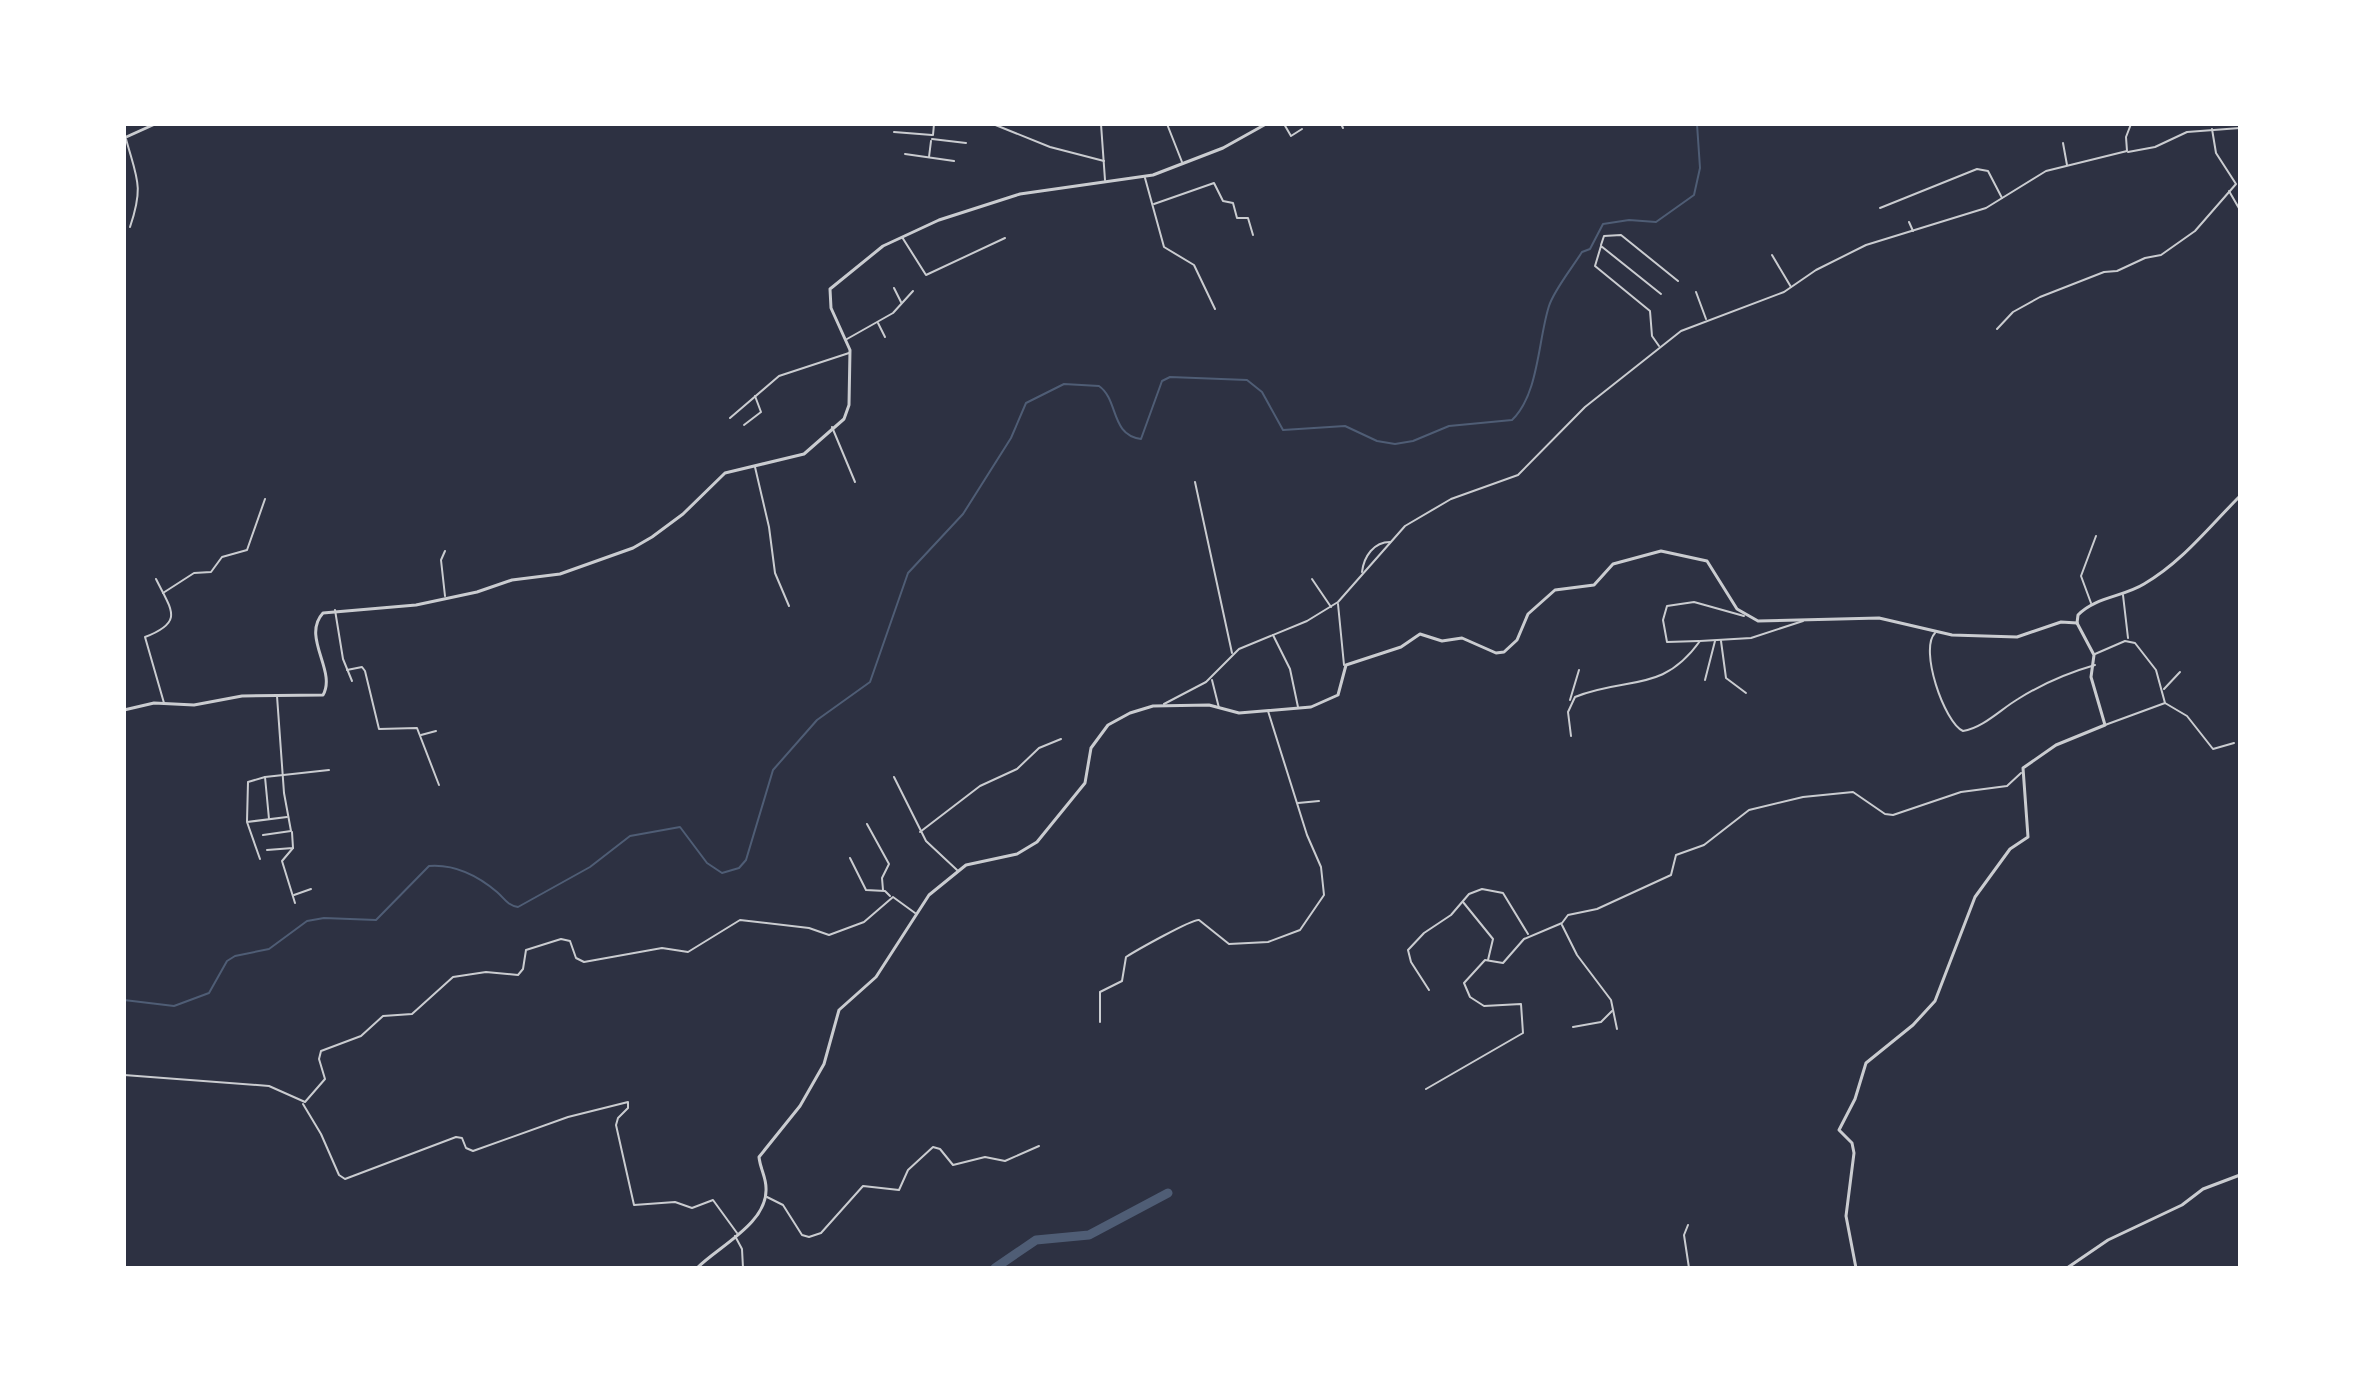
<svg xmlns="http://www.w3.org/2000/svg" width="2364" height="1392" viewBox="0 0 2364 1392" font-family="Karla,sans-serif">
  <rect width="100%" height="100%" fill="#2d3142"/>
  <g fill="none" stroke-linecap="round" stroke-linejoin="round">
    <path stroke="#4f5d75" stroke-width="2" d="M124,1000L174,1006L209,993L227,961L235,956L269,949L307,921L324,918L376,920L429,866C454,864 478,876 497,892C505,899 507,905 518,907L590,867L630,836L680,827L707,863L722,873L739,868L746,860L773,770L817,720L870,682L908,573L963,514L1011,438L1026,403L1064,384L1099,386C1119,400 1110,435 1141,439L1162,381L1170,377L1247,380L1262,392L1283,430L1345,426L1377,441L1395,444L1413,441L1449,426L1512,420C1539,394 1538,340 1549,306C1554,290 1572,268 1582,252L1590,249L1603,224L1629,220L1656,222L1694,195L1700,168L1697,124"/>
    <path stroke="#4f5d75" stroke-width="9" d="M995,1268L1036,1240L1089,1235L1168,1193"/>
    <g stroke="#caccd0" stroke-width="2">
      <path d="M993,124L1050,147L1104,161"/>
      <path d="M1101,124L1105,180"/>
      <path d="M1167,124L1182,162"/>
      <path d="M1284,124L1291,136L1302,129"/>
      <path d="M1341,124L1343,128"/>
      <path d="M894,132L932,135"/>
      <path d="M933,135L934,124"/>
      <path d="M126,139C137,179 144,186 130,227"/>
      <path d="M932,139L966,143"/>
      <path d="M2063,143L2067,165"/>
      <path d="M2128,152L2155,147L2187,132L2240,128"/>
      <path d="M905,154L954,161"/>
      <path d="M929,157L931,141"/>
      <path d="M1145,178L1164,247L1194,265L1215,309"/>
      <path d="M2229,191L2240,210"/>
      <path d="M1154,204L1214,183L1223,201L1233,203L1237,218H1248L1253,235"/>
      <path d="M1880,208L1977,169L1988,171L2002,198"/>
      <path d="M1909,222L1913,231"/>
      <path d="M902,237L926,275L1005,238"/>
      <path d="M1601,245L1604,236L1621,235L1678,281"/>
      <path d="M1772,255L1791,287"/>
      <path d="M894,288L901,302"/>
      <path d="M1696,292L1706,319"/>
      <path d="M878,323L885,337"/>
      <path d="M1997,329L2013,312L2040,297L2104,272L2117,271L2145,258L2161,255L2195,231L2236,184L2216,153L2212,129"/>
      <path d="M847,339L893,313L913,291"/>
      <path d="M1659,346L1652,336L1650,311L1595,266L1601,246L1661,294"/>
      <path d="M730,418L779,376L849,353"/>
      <path d="M744,425L761,412L755,396"/>
      <path d="M832,427L855,482"/>
      <path d="M755,467L769,527L775,573L789,606"/>
      <path d="M1195,482L1232,653"/>
      <path d="M445,551L441,560L445,596"/>
      <path d="M1362,572C1364,556 1374,542 1390,542"/>
      <path d="M156,579C172,611 184,622 145,637L164,703"/>
      <path d="M1312,579L1331,607"/>
      <path d="M163,593L194,573L211,572L222,557L247,550L265,499"/>
      <path d="M2123,595L2128,638"/>
      <path d="M2091,603L2081,576L2096,536"/>
      <path d="M1338,604L1344,665"/>
      <path d="M335,610L343,659L352,681"/>
      <path d="M1935,633C1919,649 1944,722 1963,731C1983,728 2001,709 2018,699C2042,684 2067,673 2095,665"/>
      <path d="M1273,635L1290,669L1298,707"/>
      <path d="M1699,641L1667,642L1663,620L1667,606L1694,602L1744,616"/>
      <path d="M1721,641L1726,678L1746,693"/>
      <path d="M2095,654L2125,641L2135,643L2156,670L2165,703"/>
      <path d="M347,670L362,667L365,671L379,729L417,728L439,785"/>
      <path d="M1212,680L1219,708"/>
      <path d="M1705,680L1715,641"/>
      <path d="M2164,689L2180,672"/>
      <path d="M1570,700L1579,670"/>
      <path d="M1164,704L1206,682L1239,649L1307,621L1338,602L1405,526L1451,499L1518,475L1585,407L1681,331L1784,292L1816,270L1866,245L1986,208L2046,171L2127,151L2126,137L2131,124"/>
      <path d="M2105,725L2165,703L2187,716L2213,749L2234,743"/>
      <path d="M421,735L436,731"/>
      <path d="M1571,736L1568,712L1575,697C1627,676 1662,694 1700,641L1751,638L1803,621"/>
      <path d="M894,777L926,841L957,870"/>
      <path d="M1298,803L1319,801"/>
      <path d="M269,819L265,777L329,770"/>
      <path d="M247,821L248,782L265,777"/>
      <path d="M867,824L889,864L882,878L883,890"/>
      <path d="M920,832L980,786L1017,769L1039,748L1061,739"/>
      <path d="M263,835L291,831L284,793L277,696"/>
      <path d="M293,848L282,861L295,903"/>
      <path d="M267,850L293,848L292,832"/>
      <path d="M850,858L866,890L885,891L890,896"/>
      <path d="M260,859L247,822L287,817"/>
      <path d="M294,895L311,889"/>
      <path d="M1463,902L1493,939L1488,960"/>
      <path d="M1562,925L1577,955L1611,1000L1617,1029"/>
      <path d="M1429,990L1411,962L1408,950L1424,933L1451,915L1469,894L1482,889L1503,893L1528,934"/>
      <path d="M1100,1022V992L1122,981L1126,957C1137,950 1192,919 1199,920L1229,944L1268,942L1300,930L1324,895L1321,867L1307,835L1268,711"/>
      <path d="M1573,1027L1601,1022L1612,1011"/>
      <path d="M124,1075L269,1086L305,1102L325,1079L319,1059L321,1051L361,1036L383,1016L412,1014L453,977L486,972L518,975L523,969L526,950L561,939L570,941L576,958L584,962L662,948L688,952L740,920L809,928L829,935L864,922L893,897L915,913"/>
      <path d="M1426,1089L1523,1033L1521,1004L1484,1006L1470,997L1464,983L1485,960L1503,963L1524,939L1562,923L1568,915L1597,909L1671,875L1676,855L1704,845L1749,810L1803,797L1853,792L1885,814L1893,815L1961,792L2007,786L2021,773"/>
      <path d="M303,1104L321,1134L339,1175L345,1179L456,1137L462,1138L466,1148L473,1151L568,1117L628,1102V1108L618,1118L616,1125L634,1205L675,1202L692,1208L713,1200L737,1233"/>
      <path d="M767,1197L783,1205L802,1235L809,1237L821,1233L863,1186L899,1190L908,1170L933,1147L940,1149L953,1165L985,1157L1005,1161L1039,1146"/>
      <path d="M1688,1225L1684,1235L1689,1268"/>
      <path d="M735,1236L742,1249L743,1268"/>
    </g>
    <g stroke="#caccd0" stroke-width="3">
      <path d="M124,138L155,124"/>
      <path d="M2077,623L2078,615C2095,597 2123,597 2144,584C2182,562 2209,527 2240,496"/>
      <path d="M124,710L154,703L194,705L242,696L323,695C337,671 301,637 323,613L416,605L477,592L512,580L560,574L633,548L652,537L683,514L725,473L804,454L844,419L849,405L850,350L831,308L830,289L883,246L939,220L1020,194L1153,175L1223,148L1266,124"/>
      <path d="M697,1268C719,1246 768,1223 766,1188C766,1177 760,1168 759,1157L800,1106L824,1064L839,1010L876,977L929,895L966,865L1017,854L1037,842L1085,783L1091,748L1108,725L1130,713L1153,706L1209,705L1239,713L1311,707L1338,695L1346,665L1401,647L1420,634L1442,641L1462,638L1496,653L1504,652L1517,640L1528,614L1555,590L1594,585L1613,564L1661,551L1707,561L1737,609L1758,621L1879,618L1952,635L2017,637L2061,622L2077,623"/>
      <path d="M1856,1268L1846,1216L1854,1153L1852,1143L1839,1130L1855,1099L1866,1063L1913,1025L1935,1001L1975,897L2010,849L2028,837L2023,768L2056,745L2105,725L2091,677L2094,655L2077,623"/>
      <path d="M2067,1268L2108,1240L2182,1205L2203,1189L2240,1175"/>
    </g>
  </g>
  <rect width="2364" height="1392" fill="none" stroke="#ffffff" stroke-width="252"/>
</svg>
